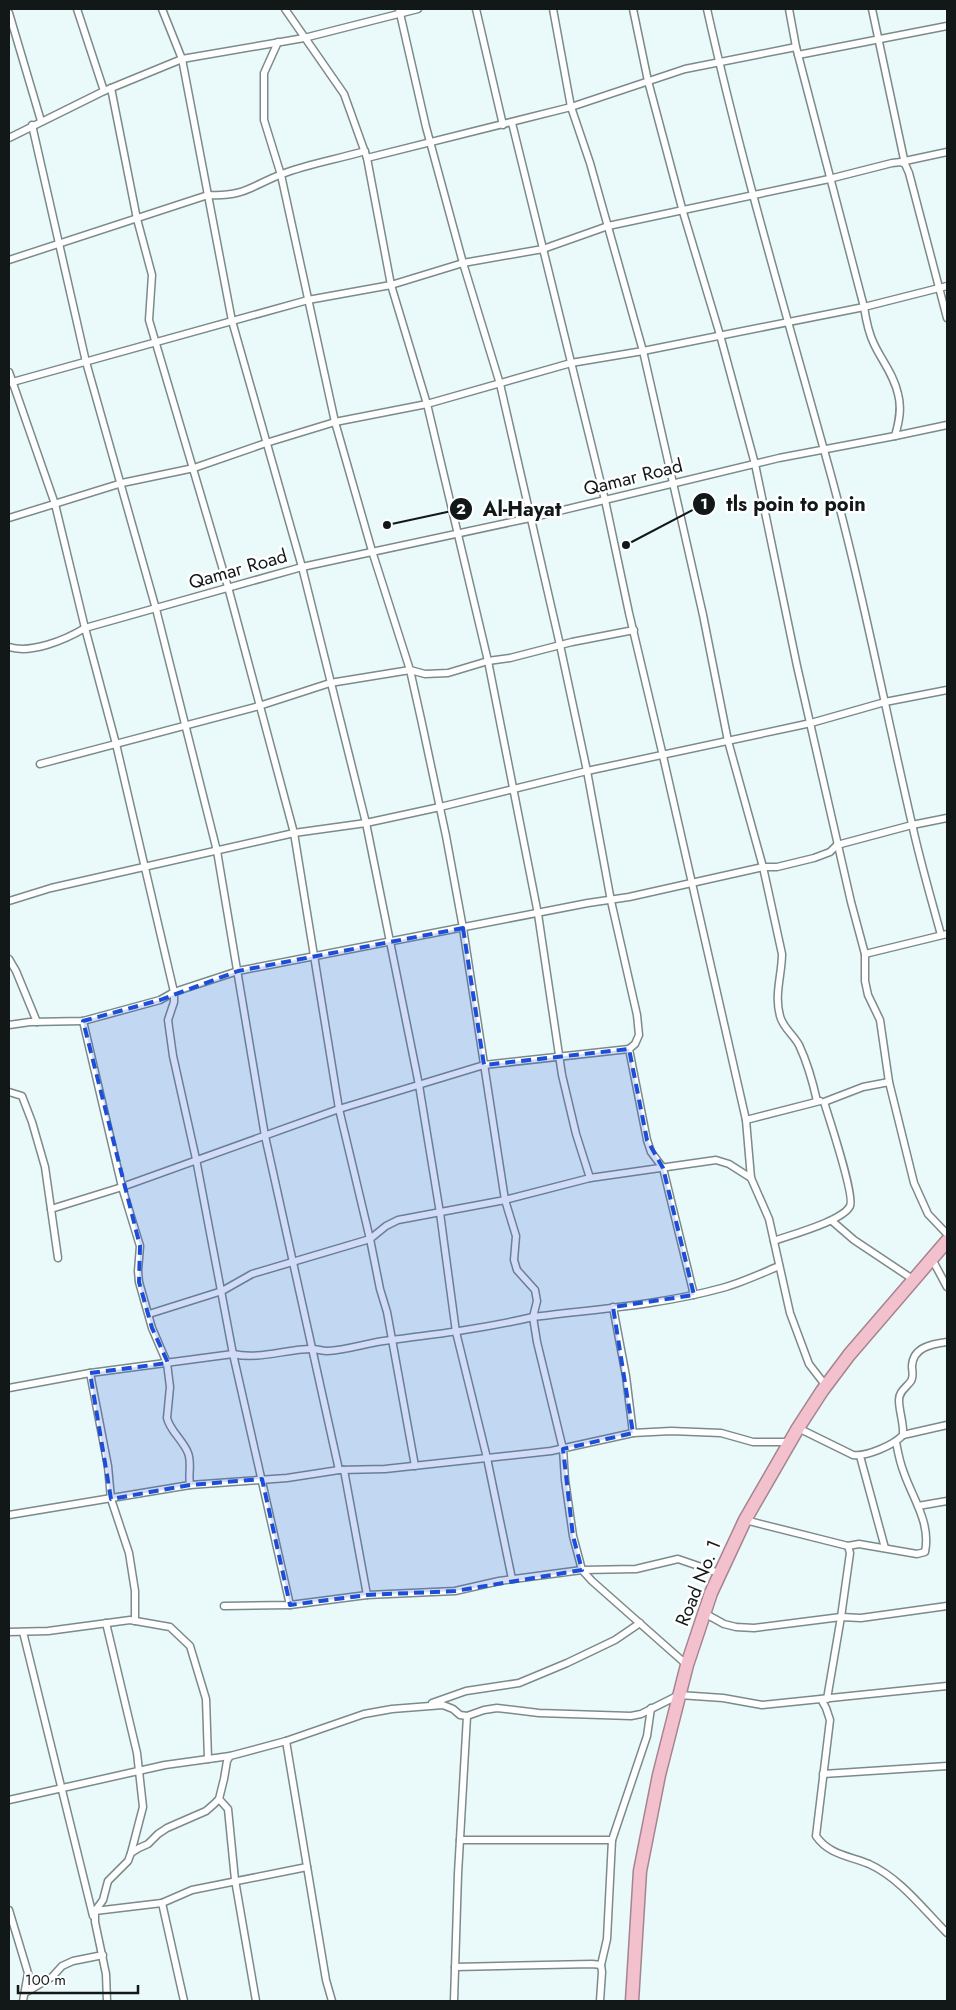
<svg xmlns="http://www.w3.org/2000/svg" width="956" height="2010" viewBox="0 0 956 2010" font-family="Jost,sans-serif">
  <rect width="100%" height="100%" fill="#eaf9f9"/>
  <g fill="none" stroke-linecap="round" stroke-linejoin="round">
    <g stroke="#7c8a8a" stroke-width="9">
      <g id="street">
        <path d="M77,9L104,91"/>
        <path d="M162,9L182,59L232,321L302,567L366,823L419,1085L440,1213L456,1332L487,1458L512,1579"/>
        <path d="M399,9L426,127L463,263L500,384L560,645L587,771L611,901L637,1015L639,1035L635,1044L629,1049L647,1140L651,1152L663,1168L694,1295"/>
        <path d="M476,9L503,125"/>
        <path d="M553,9L571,107L590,163L643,351L703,615L728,741L763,867L782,954C782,974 774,995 780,1016C783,1028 793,1034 799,1045C807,1062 813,1083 817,1101"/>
        <path d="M633,9L648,81L683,212L720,335L755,464L797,666L851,902L865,954V981L868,995L880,1020L889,1082L914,1183L928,1214L947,1234"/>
        <path d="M707,9C740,157 783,303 824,450C859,573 883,699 912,824C920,861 931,898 941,935"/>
        <path d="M789,9L796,47L864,307C866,320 868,332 874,344C882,361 894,375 898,394C902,408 899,422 895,436"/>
        <path d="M872,9L905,164"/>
        <path d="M9,13L41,121"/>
        <path d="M798,55L947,26"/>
        <path d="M111,88L137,219L152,275L149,320L228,587L294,833L339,1109L370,1239L380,1289L387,1312L415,1466"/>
        <path d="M512,123L605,500L629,613L663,756L746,1120L751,1178L769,1219L790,1313L809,1364L826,1386"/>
        <path d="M32,125L86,362L156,609L217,851L265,1136L339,1470"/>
        <path d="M9,138L104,91L182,59L304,38L418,9"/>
        <path d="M367,158L571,107L685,69L796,47"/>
        <path d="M905,161L947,152"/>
        <path d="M9,260L208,195C244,197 251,186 282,174C308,164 338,159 365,151"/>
        <path d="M9,372L55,504L85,628L116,744L174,992V1002L168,1020L173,1056L196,1159L233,1354L290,1605"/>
        <path d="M9,383L308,300L391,285L463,263L543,249L608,226L829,179L892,163L901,162L905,164L909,173L947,318"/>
        <path d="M9,518L122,483L194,468L266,443L335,422L427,404L571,363L643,351L864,307L947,286"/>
        <path d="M9,647C31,654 65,640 85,628L302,567L530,518L779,458L895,436L947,425"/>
        <path d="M40,764L259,706L330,683L410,670L425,674L448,673L488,661L510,658L572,642L634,630"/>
        <path d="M9,901L51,888L294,833L366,823L440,807L587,771L811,723L885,702L947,690"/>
        <path d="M865,954L947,934"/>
        <path d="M9,959L16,971L37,1022"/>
        <path d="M83,1021L122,1187L140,1246L138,1271L139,1282L152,1328L167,1363L170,1387L167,1418C170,1431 183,1440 188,1453C192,1463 188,1474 190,1485"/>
        <path d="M9,1025L30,1022L83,1021L160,1000L174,992L238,971L588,903L629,897L763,867H777L814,858L830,852L837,845L912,825L947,818"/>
        <path d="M9,1092L22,1096L32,1122L45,1167L58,1258"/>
        <path d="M746,1120L820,1101"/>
        <path d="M590,1178L716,1160L729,1164L751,1178"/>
        <path d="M51,1209L122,1187L339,1109L484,1065L629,1049"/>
        <path d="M832,1221L854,1240L914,1280"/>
        <path d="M774,1241C790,1235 843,1221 850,1206C855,1196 829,1118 824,1102L863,1087L889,1082"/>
        <path d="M932,1259L947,1287"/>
        <path d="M613,1307L626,1376L633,1433"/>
        <path d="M149,1314L222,1291L252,1274L370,1239L386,1226L398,1220L505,1200L463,928L446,836L421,719L410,670L372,551L335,422L281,175L264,120V73L278,42"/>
        <path d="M90,1373L108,1466L111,1499L129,1553L135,1591V1621"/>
        <path d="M9,1388L90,1373L233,1354C260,1360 285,1349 312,1349C317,1349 322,1351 327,1351C349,1350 369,1342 391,1340C439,1334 486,1328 533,1317L537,1301L535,1290L517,1270L514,1260L516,1236L505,1200L590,1178L576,1134L562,1075L538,914L488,661L427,404L391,285L367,158L344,94L285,9"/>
        <path d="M798,1428L853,1455C866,1457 894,1445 903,1435C904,1423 899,1412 899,1400C899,1391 906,1388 911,1381C914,1376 912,1371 912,1366C913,1347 932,1344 947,1342"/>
        <path d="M903,1435L947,1425"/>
        <path d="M860,1456L885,1548"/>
        <path d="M344,1470L367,1595"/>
        <path d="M918,1506L947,1501"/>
        <path d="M9,1515L190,1485L287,1478L339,1470L385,1469L551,1451L633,1433L671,1431L721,1433L753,1442H789"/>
        <path d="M745,1520L848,1546L850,1553L841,1617L827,1699"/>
        <path d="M848,1546L859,1544L917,1554L925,1552C931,1523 913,1499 904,1473C900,1463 898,1453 896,1442"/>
        <path d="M224,1606L290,1605L367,1595L455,1591L499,1581L582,1570L636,1569L678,1559L719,1573"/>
        <path d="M704,1613L724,1624L736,1627L754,1628L841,1617L861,1618L947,1606"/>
        <path d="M106,1623L137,1753L143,1807L131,1853"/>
        <path d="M9,1632L48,1631L130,1620L170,1627L190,1646L206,1699L208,1759"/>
        <path d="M23,1632L93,1916"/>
        <path d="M687,1665L592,1581L582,1570L573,1536L565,1480L563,1449L537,1342L533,1317C596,1309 661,1305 722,1288C741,1283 760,1274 779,1266"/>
        <path d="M821,1699L826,1708L830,1720L816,1836C829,1855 850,1856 869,1864C900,1878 924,1910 947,1933"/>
        <path d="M432,1703L466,1691L519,1683L567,1663L615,1640L640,1623"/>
        <path d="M286,1741L326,1980L332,2001"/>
        <path d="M823,1774L947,1766"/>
        <path d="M219,1799L228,1809L235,1880L256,2001"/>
        <path d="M9,1800L165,1765L230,1756"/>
        <path d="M460,1840H612"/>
        <path d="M162,1903L184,2001"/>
        <path d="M9,1910L28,1973L23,2001"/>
        <path d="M95,1911L162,1903L192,1890L307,1867"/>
        <path d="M455,1967L592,1964L601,1965"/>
        <path d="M25,1993L52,1977L62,1966L73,1961L103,1955"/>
        <path d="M107,2001L106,1974L95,1922V1911L103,1900L108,1881L128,1861L131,1853L139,1848L148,1844L158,1834L167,1828L206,1811L214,1804L219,1799L224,1779L227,1761L230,1756L286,1741L364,1714L392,1709L443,1705L453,1709L460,1715L467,1716L484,1710L497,1708L539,1713L631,1716L641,1714L679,1695L723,1698L762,1705L947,1686"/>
        <path d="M454,2001L458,1874L467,1716"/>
        <path d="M600,2001L602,1972L601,1965L607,1939L612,1840L647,1736L651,1708"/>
      </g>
    </g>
    <g stroke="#a4858e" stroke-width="15">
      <path id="highway" d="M632,2001L640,1871L659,1775L687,1665L711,1593L745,1520L798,1428L822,1391L849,1355L947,1241"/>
    </g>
    <use href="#street" stroke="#fff" stroke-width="6"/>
    <use href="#highway" stroke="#f3c0ce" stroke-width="12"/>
  </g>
  <path fill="#1d4ed8" fill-opacity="0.2" stroke="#1d4ed8" stroke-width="4" stroke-dasharray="10 6" stroke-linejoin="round" d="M463,928L484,1065L629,1049L647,1140L663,1168L694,1295L613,1307L633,1433L563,1449L573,1536L582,1570L455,1591L367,1595L290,1605L262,1479L190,1485L111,1499L90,1373L168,1363L152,1328L139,1282L140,1246L83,1021L160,1000L238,971Z"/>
  <g text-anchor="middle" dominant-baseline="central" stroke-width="5" stroke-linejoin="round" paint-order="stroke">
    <g font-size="19" fill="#121818" stroke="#fff">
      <text transform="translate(633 477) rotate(-14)">Qamar Road</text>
      <text transform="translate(238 569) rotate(-16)">Qamar Road</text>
      <text transform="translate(698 1583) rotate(-68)">Road No. 1</text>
    </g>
  </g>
  <path fill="none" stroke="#121818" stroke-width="2" d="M626 545L704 504M387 525L461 509"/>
  <g fill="#121818" stroke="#fff" stroke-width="2">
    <circle cx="626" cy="545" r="5"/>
    <circle cx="387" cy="525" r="5"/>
    <circle cx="704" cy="504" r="12"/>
    <circle cx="461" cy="509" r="12"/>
  </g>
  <g font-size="15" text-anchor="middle" font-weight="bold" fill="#fff">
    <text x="704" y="509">1</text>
    <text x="461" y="514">2</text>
  </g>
  <g font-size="20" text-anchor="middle" font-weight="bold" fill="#121818" stroke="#fff" stroke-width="5" stroke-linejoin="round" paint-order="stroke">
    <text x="796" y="511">tls poin to poin</text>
    <text x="522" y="516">Al-Hayat</text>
  </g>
  <rect width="956" height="2010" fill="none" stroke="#121818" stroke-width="20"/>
  <path d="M18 1985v8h120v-8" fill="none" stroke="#121818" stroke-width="2.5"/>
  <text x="25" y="1985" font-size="15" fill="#121818" stroke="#ffffff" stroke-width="4" paint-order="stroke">100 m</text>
</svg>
